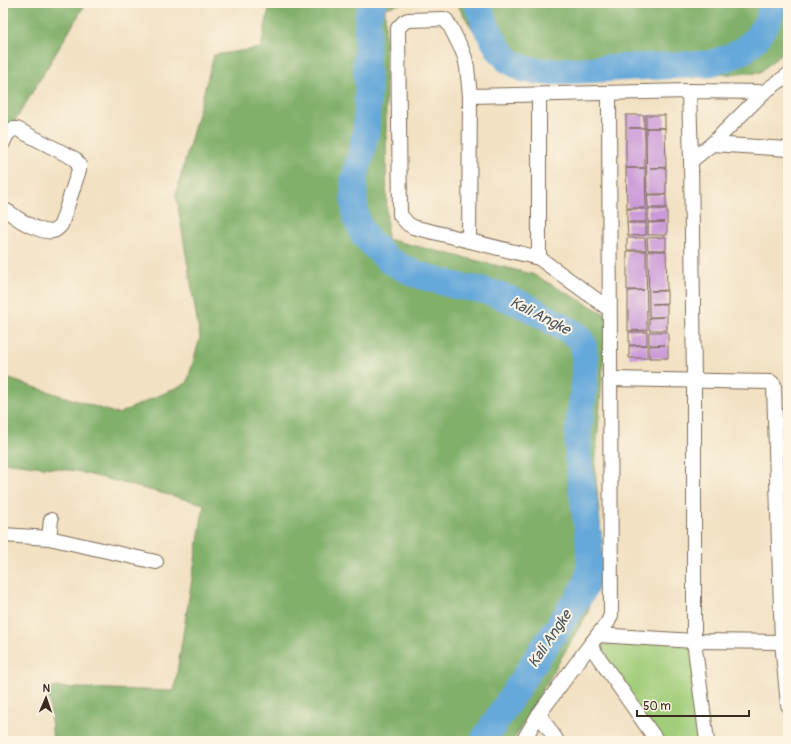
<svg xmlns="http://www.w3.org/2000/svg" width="791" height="744" viewBox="0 0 791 744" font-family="Pangolin,sans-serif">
  <rect width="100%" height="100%" fill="#fcf5e5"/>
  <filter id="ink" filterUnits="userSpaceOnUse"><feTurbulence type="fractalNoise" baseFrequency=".025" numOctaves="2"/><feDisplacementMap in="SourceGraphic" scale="8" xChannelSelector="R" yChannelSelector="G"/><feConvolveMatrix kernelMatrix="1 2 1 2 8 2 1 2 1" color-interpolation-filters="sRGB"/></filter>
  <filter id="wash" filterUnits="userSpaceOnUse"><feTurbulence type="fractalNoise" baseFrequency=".012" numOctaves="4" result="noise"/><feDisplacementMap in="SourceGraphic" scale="16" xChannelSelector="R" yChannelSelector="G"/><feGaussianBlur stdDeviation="0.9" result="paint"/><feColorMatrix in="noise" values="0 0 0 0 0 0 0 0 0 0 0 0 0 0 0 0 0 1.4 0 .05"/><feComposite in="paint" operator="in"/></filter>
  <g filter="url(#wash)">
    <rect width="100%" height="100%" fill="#f2e1c2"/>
    <path fill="#a2cd7a" stroke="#6e7c4c" d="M694,641L703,741H657L590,645Z"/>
    <g fill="#81b06a" stroke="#5e6d44">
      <path d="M3,3H86L3,141Z"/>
      <path d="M270,3H404L385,8L387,239L532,274L607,315L595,468L602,544L588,612L513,741H53L48,687L174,691L204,504L76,471L3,462V377L118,414L187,383L200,338L176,194L214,55L261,48Z"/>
      <path d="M456,3H788V48L759,73L548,81L495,64Z"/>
    </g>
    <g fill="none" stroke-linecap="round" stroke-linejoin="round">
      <g stroke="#65a8da" stroke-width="27">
        <path d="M373,3L368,16L367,36L366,63L368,89L366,131L361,154L354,180V200L356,218L364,235L375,247L390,261L415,274L457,286L482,290L499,295L526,306L577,335L583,343L585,360L584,385L578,434V457L589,541L590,562L588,579L582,592L534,662L483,741"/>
        <path d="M477,3L485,24L498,48L508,60L524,69L546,72L633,67L709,64L730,57L744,50L757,38L768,20L774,3"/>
      </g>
    </g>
    <g id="blocks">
      <g fill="#cb9ad9">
        <path d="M626,115H644V128H629H645V168H626Z"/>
        <rect x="646" y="115" width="19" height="13"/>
        <path d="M646,128H665L666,167L650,168H666V194H647Z"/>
        <path d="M626,168H645L646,208H627Z"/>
        <path d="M647,195H666V208H648Z"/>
        <rect x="627" y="209" width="19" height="13"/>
        <path d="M648,209H667V235H648V223L664,222H648Z"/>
        <path d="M627,223H646V235L628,236Z"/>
        <path d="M666,237V250H648L647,238Z"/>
        <path d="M627,238H645L646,250H627Z"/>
        <path d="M627,251H646L647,330L628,331V291L644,290H627Z"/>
        <path d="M648,251H666L667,290L651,291H667V303L652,304H667V330H649V318L664,317H649Z"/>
        <rect x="629" y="332" width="18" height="13"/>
        <path d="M649,332H668V358H649V346L665,345H649Z"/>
        <path d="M647,345V358H629V346Z"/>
      </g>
    </g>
  </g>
  <g filter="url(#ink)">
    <use href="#blocks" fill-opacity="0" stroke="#7b6a57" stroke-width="1"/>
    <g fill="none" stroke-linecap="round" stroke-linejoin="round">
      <g stroke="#7b6a57" stroke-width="16">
        <g id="minor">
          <path d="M689,91L691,161"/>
          <path d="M539,95V258"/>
          <path d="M470,96L689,91L764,92"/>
          <path d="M3,143C5,137 8,132 13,129H17L75,159L79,165V170L61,225C59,227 57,230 53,231C45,234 24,223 17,218C12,215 9,211 3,210"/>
          <path d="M712,144L788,149"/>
          <path d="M469,241L470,96L467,67L465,58L462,50L451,28L446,20L443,19L408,20L404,22L398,28L400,215L408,224L413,227L539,258L609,309"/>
          <path d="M610,379L771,382L774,385L782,642L788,705"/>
          <path d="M3,535L49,538L156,562"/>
          <path d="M49,538L51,520"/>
          <path d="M598,635L694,641L788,642"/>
          <path d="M590,645L657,741"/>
          <path d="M539,714L557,741"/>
          <path d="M523,741L539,714L590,645L608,622L611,615L609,93"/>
          <path d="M707,741L694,641V380L691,161L712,144L764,92L788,75"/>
        </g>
      </g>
      <use href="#minor" stroke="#fff" stroke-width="14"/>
    </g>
  </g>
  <g text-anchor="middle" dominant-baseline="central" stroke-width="4" stroke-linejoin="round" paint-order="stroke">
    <g font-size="15" font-style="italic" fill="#4a5660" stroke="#fcf5e5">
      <text transform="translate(540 316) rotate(27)">Kali Angke</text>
      <text transform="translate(550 639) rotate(-56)">Kali Angke</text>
    </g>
  </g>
  <rect width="791" height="744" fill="none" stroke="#fcf5e5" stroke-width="16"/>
  <g transform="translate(46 698) rotate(2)" stroke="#fcf5e5" stroke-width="3" paint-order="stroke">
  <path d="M0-3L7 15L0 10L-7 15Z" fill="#3b2a1e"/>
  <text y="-6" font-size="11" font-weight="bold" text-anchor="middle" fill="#3b2a1e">N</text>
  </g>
  <path d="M637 710v6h112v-6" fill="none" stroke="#3b2a1e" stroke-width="2"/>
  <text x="643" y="710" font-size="12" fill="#3b2a1e" stroke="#fcf5e5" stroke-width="3" paint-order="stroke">50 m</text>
</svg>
